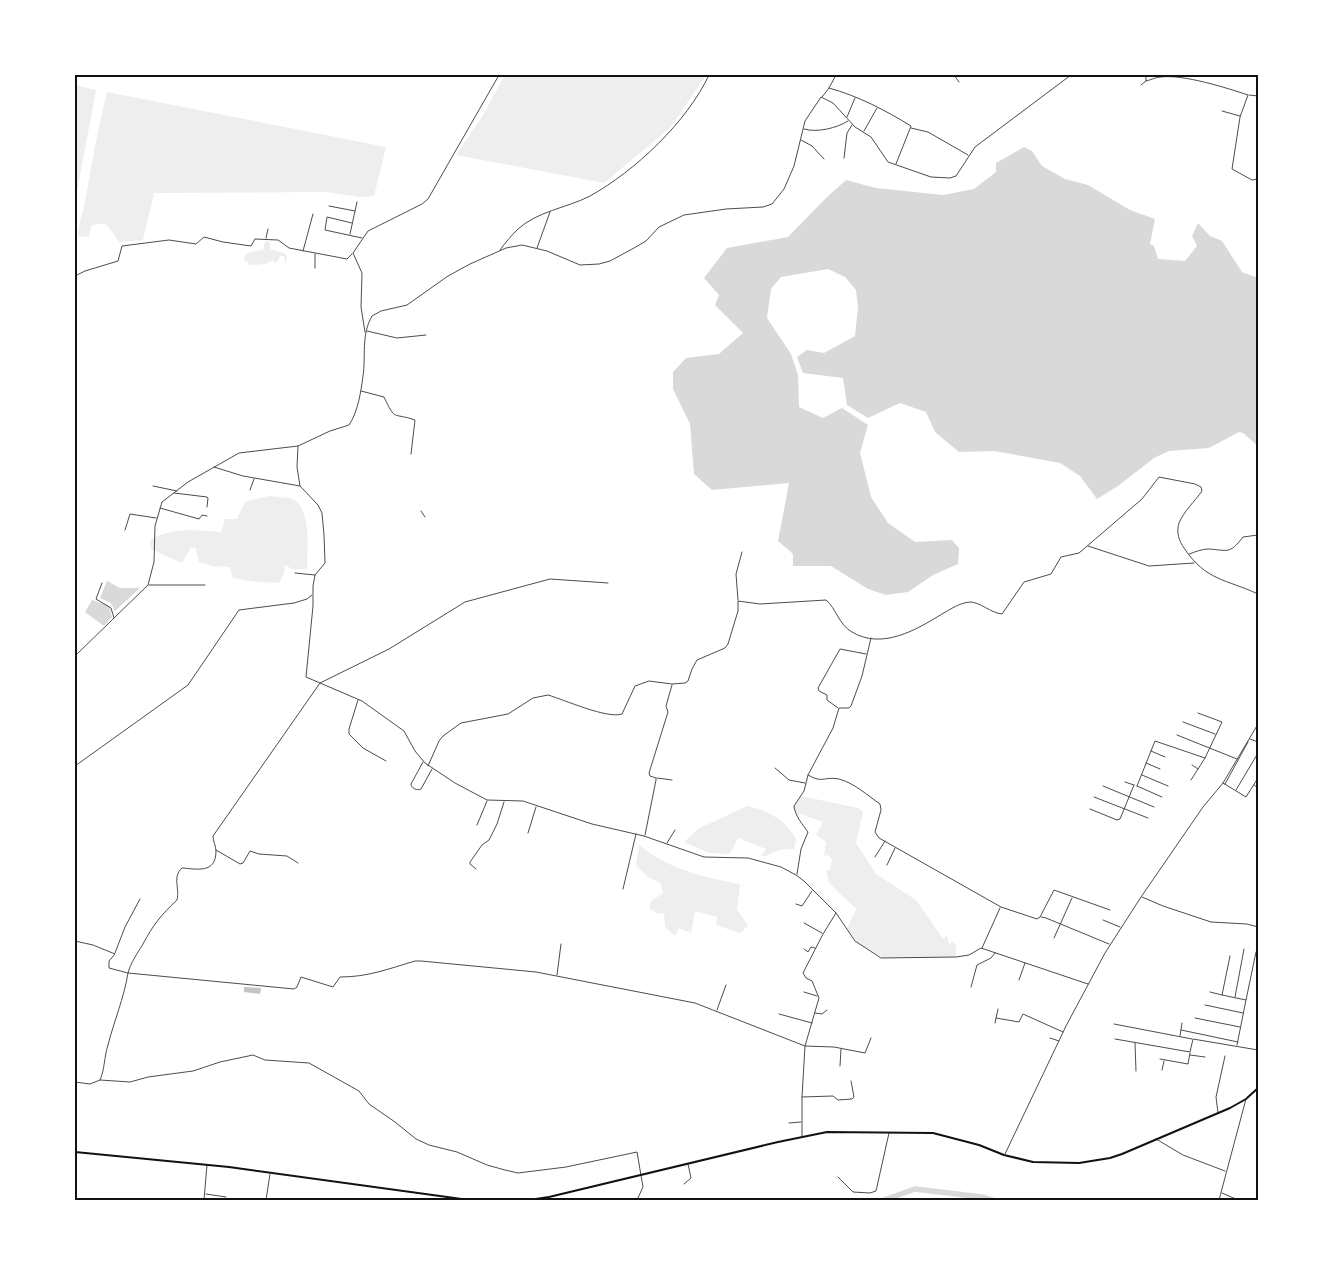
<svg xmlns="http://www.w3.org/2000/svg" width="1333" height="1275" viewBox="0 0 1333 1275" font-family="'Titillium Web',sans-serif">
  <rect width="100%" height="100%" fill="#fff"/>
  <g fill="#eee">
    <path d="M505,75H706L671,127L604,183L456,155L482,117Z"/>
    <path d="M75,85L96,90L75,202Z"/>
    <path d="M107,92L386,147L374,196L361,197L326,192L154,193L143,240L120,242C110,233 111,218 91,226L89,237L78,236C78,224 83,214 85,202C91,165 98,129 107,92Z"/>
    <path d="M265,241L270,242V249L286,254L287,258L285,264L284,256H280L278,261L275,263L273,260C267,265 256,265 249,265L247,261H244L245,255L251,252L263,250Z"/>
    <path d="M269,496C276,497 285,497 292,499C312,507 307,551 307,569H292L285,565L284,573L279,583L258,582L233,578L230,567L212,566L199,562L196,548L191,547L182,563L151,549L150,540C173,527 196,530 221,532L225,519H237L245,502Z"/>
    <path d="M801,796L858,808L863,812L856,843L876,874L916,900L943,939L947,935L949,945L952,941L956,946V957L884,958L858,943L847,929L856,909L829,883L826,870H830L832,859L828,855L824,856L826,842L816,835L823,822L801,814L798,816L793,808Z"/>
    <path d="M747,806C767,810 786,820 796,839L794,849C784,849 774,850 767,856H761L766,849L738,838L730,854L709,853L684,842L698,829Z"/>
    <path d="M639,845C668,869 703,877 740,884L737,909L748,926L740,933L716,925L717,917L695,911L691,933L679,928L675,936L665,927L664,913L658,914L649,908L651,901L663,893L660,883L648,877L636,865Z"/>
  </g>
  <g fill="#d9d9d9">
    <path d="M1024,147L1032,151L1042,166L1065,179L1088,185L1130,210L1155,219L1150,244L1154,246L1158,259L1185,261L1197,246L1192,236L1198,223L1210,236L1222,241L1242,272L1258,278V446L1243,433L1239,432L1209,448L1169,451L1154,458L1118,486L1097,499L1080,476L1060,463L994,451L959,452L935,432L926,412L900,403L868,418L847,405L843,378L803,373L797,357L807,350L824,353L855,336L858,307L856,290L845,277L828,269L781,277L771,289L767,318L791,354L798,375L799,407L823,418L842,408L868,425L860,453L871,497L888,523L915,542L952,540L959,548L958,564L933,575L908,592L886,595L868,589L831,566H793V554L778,541L789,483L712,490L694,474L690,424L673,389V372L686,358L719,354L743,333L715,305L719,295L704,278L727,248L788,237L826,198L846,180L876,188L943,195L974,189L996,172V163Z"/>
    <path d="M107,581L120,588H140L115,611L111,603L100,598Z"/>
    <path d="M92,600L109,606L112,617L104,626L85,612Z"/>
  </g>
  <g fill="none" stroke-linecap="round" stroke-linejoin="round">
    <path stroke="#d9d9d9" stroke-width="5.5" d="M884,1200L915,1189L982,1197L992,1200"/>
  </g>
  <path fill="#c4c4c4" d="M244,987L261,988L260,994L244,992Z"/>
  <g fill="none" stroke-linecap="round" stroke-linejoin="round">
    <g stroke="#4c4c4c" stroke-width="1">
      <path d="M954,75L959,82"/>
      <path d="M1146,81C1151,80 1156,77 1161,77C1183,74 1227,88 1248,95L1240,117L1232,169L1252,180L1258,179"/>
      <path d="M1141,85L1146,81V75"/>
      <path d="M829,88C858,96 885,110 911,126L896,164"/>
      <path d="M1249,95L1258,96"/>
      <path d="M822,97L829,88L836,75"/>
      <path d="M1222,111L1240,116"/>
      <path d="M847,117L855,98"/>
      <path d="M911,128L928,132L968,155"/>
      <path d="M804,129C817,133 837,128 848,121"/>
      <path d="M864,131L877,108"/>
      <path d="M801,140L812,146L824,159"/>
      <path d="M844,158L847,133L852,125"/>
      <path d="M329,206L355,211"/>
      <path d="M352,223L327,217L325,230L362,238"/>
      <path d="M350,234L357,202"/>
      <path d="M266,238L268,229"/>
      <path d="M537,248L550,212"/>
      <path d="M500,250C505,243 511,236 517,230C537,211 567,208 590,196C635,171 687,122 709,75"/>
      <path d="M303,251L313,214"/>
      <path d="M315,268V254"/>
      <path d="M75,276L85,271L118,261L122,246L169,240L196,244L204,237L223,242L251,246L255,239L278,240L289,248L347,259L352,254"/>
      <path d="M367,331L397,338L426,335"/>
      <path d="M365,332L361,307L362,273L353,253L368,231L422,204L428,199L499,75"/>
      <path d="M361,391L384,397C396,422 392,412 415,420L411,454"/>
      <path d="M298,446L297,467L300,486L318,505L322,513L324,535L325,563L315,575L313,586V606L306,677L362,701L404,731L415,751L425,763L455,783L487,800L523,801L592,824L644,836L704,857L748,858L781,867L796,875L804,881L836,913L855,941L881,958L956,957L969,955L981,948L1088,984"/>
      <path d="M214,467L243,476L300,486"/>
      <path d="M153,486L177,491"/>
      <path d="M250,490L254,479"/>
      <path d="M174,493L207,497L208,498L207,507"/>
      <path d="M160,508L199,519L202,515L207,516"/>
      <path d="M421,511L425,517"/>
      <path d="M125,530L130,514L156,518"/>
      <path d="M1088,546L1149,566L1194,563"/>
      <path d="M1189,554C1195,552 1202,549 1208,549C1228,550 1229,555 1243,537L1258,535"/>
      <path d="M295,573L315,575"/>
      <path d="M102,583L96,599L111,608L114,618"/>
      <path d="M149,585H205"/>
      <path d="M738,600L736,574L742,552"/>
      <path d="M75,656L148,585L154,562L155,526L162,502L188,482L239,453L298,446L330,431L349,425C358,412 361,391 363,376C366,356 361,335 372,316L381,311L407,305L448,276L470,264L506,248L522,245L547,251L580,265L599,264L610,261L634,248L646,241L659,227L684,215L726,209L763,207L772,204L784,189L794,166L805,121L821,97L833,103L855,127L871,137L888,162L931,177L950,178L956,176L975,147L1071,75"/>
      <path d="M358,700L349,729V734L363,748L386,761"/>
      <path d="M838,708L827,700V695L819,691L818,688L840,649L866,654"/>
      <path d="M1183,722L1215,734"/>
      <path d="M1177,735L1237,759"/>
      <path d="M1250,739L1258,742"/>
      <path d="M1151,751L1165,757"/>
      <path d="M423,762L411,784C411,788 417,791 421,789L432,769"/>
      <path d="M1146,763L1160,769"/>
      <path d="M1192,765L1198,769"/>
      <path d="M75,766L188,685L239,610L294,603L307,599L312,595"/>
      <path d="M428,766L439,741L443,736L461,723L508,714L533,698L548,695C565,700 607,719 622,714L635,686L649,681L672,684L685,683L688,681L692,669L697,660L725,648L728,644L738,611V601L760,604L826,600C836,608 839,625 852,632C882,650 916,630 942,614C951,609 959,603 970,602C980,602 991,613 1002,614L1024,582L1051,574L1061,557L1079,553L1142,499L1159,477L1195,484L1201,487L1202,491C1195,501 1184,511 1179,523C1176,532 1179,541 1184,548C1206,581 1226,579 1258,594"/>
      <path d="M775,768L789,780L805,783"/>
      <path d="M808,775C823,784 824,776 839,779C854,783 867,795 880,804L881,810L875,832L879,838L1001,907L1037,919L1040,917L1054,890L1110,910"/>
      <path d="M1142,775L1168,786"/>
      <path d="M657,778L672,780"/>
      <path d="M1191,780L1205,758L1222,722L1198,713"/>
      <path d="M1125,782L1134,785"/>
      <path d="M1223,783L1246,797L1258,778"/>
      <path d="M1225,784L1248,742"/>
      <path d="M1254,785L1258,788"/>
      <path d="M1103,786L1154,807"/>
      <path d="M1137,786L1155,741L1205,758"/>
      <path d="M1137,786L1162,797"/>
      <path d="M1236,790L1258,753"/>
      <path d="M1094,797L1148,818"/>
      <path d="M1090,809L1117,820L1120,819L1134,785"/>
      <path d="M477,825L487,801"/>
      <path d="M528,833L536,807"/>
      <path d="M645,835L656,780V778L650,776L649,773L668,712L666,706L672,685"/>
      <path d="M667,843L675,830"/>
      <path d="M216,850L240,864L243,863L250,851L259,854L287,856L298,863"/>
      <path d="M875,857L885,841"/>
      <path d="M887,865L895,848"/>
      <path d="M476,869L470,864V862L482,845L489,840L497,824L504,802"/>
      <path d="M797,874L801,849L808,832C803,825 795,816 794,806L804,791L808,775L833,728L839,708H849L851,706L862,676L871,638"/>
      <path d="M623,889L636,834"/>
      <path d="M1142,897L1163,906L1211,922L1247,924L1258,927"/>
      <path d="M796,904L802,906L812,891"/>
      <path d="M836,913L823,934L803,973L806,978L812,981L819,998L805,1046L834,1047L865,1053L871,1038"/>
      <path d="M1041,917L1046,918L1109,944"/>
      <path d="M1103,920L1120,927"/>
      <path d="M804,923L822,933"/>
      <path d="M1054,938L1072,898"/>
      <path d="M75,941L93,945L115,954L109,961V968L128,973C131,962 137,954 143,944C153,925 161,915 177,900C180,888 172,877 182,868C197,869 216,874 216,851C216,846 213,841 213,836L320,683L389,649L465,602L550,579L608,583"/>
      <path d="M982,948L1000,908"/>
      <path d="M804,949L808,952L811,947L815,948"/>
      <path d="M115,953L125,927L140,899"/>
      <path d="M1230,956L1222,995L1246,1000L1256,952"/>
      <path d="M557,975L561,944"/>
      <path d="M1019,980L1025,963"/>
      <path d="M971,987L977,965L991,958L995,953"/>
      <path d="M804,992L817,996"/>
      <path d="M1210,992L1222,995"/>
      <path d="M1235,997L1244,949"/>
      <path d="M1205,1005L1243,1013"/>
      <path d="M717,1010L726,985"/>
      <path d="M815,1013L822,1014L827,1010"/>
      <path d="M779,1014L812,1023"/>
      <path d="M996,1018L1019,1022L1023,1014L1063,1032"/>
      <path d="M1195,1018L1240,1027"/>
      <path d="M995,1023L998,1009"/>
      <path d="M1114,1024L1192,1039"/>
      <path d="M1181,1030L1238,1042"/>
      <path d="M1180,1036L1182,1023"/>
      <path d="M1050,1038L1059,1041"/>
      <path d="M1115,1039L1190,1052L1193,1039L1258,1050"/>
      <path d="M1135,1043L1136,1071"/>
      <path d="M1237,1045L1246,1000"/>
      <path d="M1190,1055L1205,1057"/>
      <path d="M1160,1059L1188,1064L1190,1053"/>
      <path d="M840,1066L841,1049"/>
      <path d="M1162,1070L1164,1061"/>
      <path d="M100,1080C105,1069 104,1057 108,1045C114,1021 124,998 128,973L294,989L297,987L301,977L333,987L340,977C368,977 388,969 415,961H421L536,972L695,1003L805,1046L802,1097V1136"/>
      <path d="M75,1082L90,1084L100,1080L130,1082L148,1077L193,1071L220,1062L253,1055L265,1060L309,1063L359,1091L369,1104L395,1122L416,1139L429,1145L457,1152L487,1165L505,1170L518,1173L566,1167L637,1152L643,1187L637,1200"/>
      <path d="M802,1097L833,1096L838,1100L852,1099L854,1097L851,1081"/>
      <path d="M1218,1113L1216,1097L1225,1056"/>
      <path d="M789,1123L801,1122"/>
      <path d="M1156,1139L1183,1155L1225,1171"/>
      <path d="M1005,1154L1066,1026L1105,953L1141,897L1203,807L1223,783L1258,724"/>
      <path d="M838,1177L853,1192L870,1193L876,1191L889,1133"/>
      <path d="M684,1184L691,1178L688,1164"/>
      <path d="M1222,1193L1238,1200"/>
      <path d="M206,1194L226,1197"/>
      <path d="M204,1200L207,1165"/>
      <path d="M266,1200L270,1174"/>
      <path d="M1219,1200L1246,1099"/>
    </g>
    <g stroke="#111" stroke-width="2">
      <path d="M75,1152L229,1167L469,1200"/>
      <path d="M529,1200L549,1197L778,1142L827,1132L933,1133L979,1145L1004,1155L1033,1162L1079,1163L1110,1158L1122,1154L1230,1108L1246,1099L1258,1088"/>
    </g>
  </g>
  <rect width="1333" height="1275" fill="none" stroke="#ffffff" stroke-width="152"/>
  <rect x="76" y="76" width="1181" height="1123" fill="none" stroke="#111" stroke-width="2"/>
</svg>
